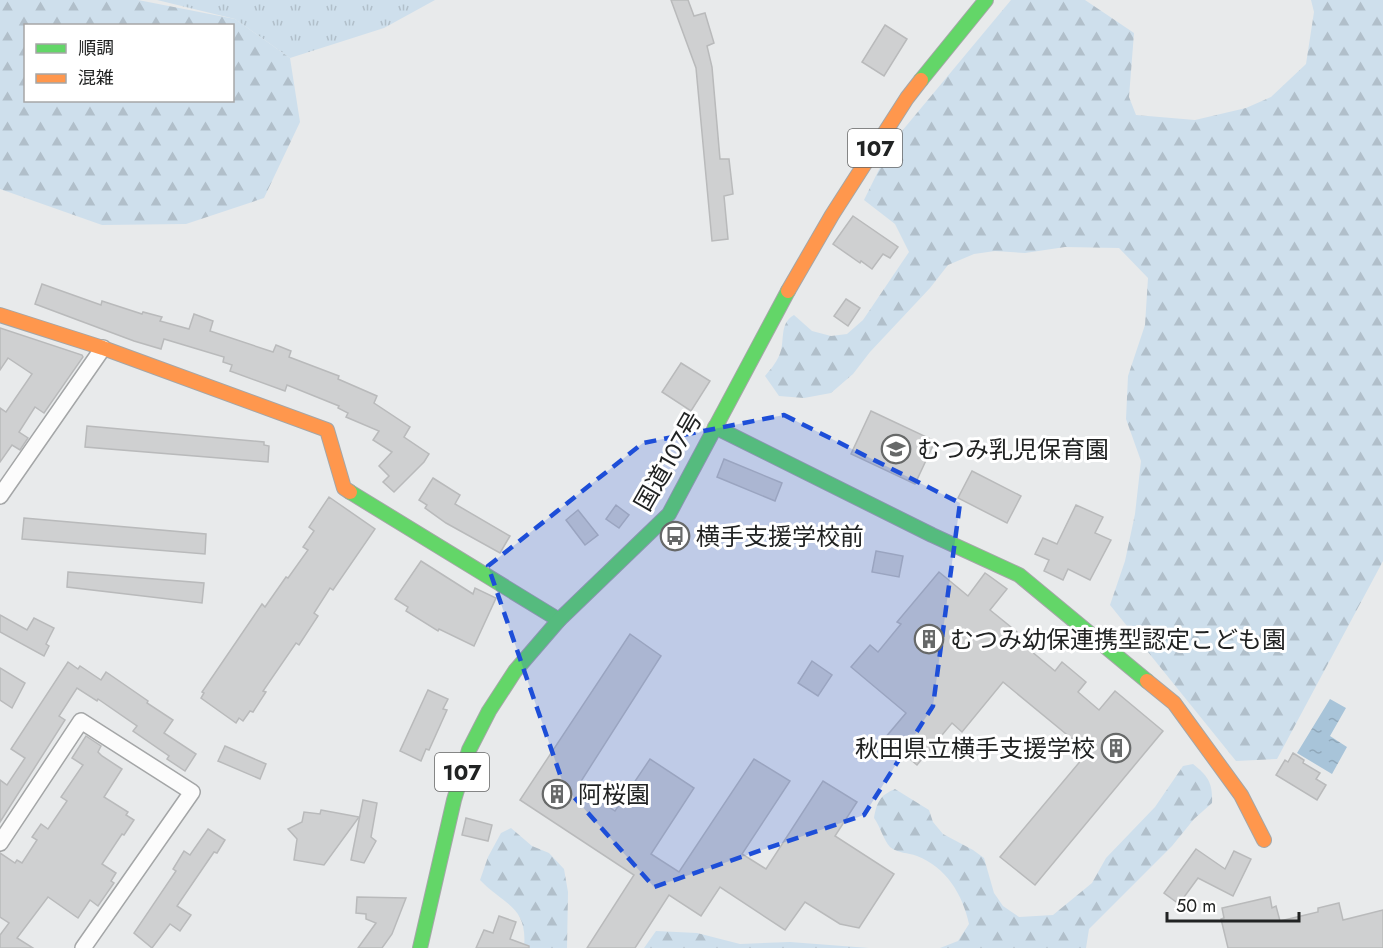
<svg xmlns="http://www.w3.org/2000/svg" width="1383" height="948" viewBox="0 0 1383 948" font-family="Jost,'Noto Sans JP',sans-serif">
  <defs>
    <pattern id="grass-tufts" width="24" height="20" patternUnits="userSpaceOnUse" patternTransform="scale(1.5)"><rect width="24" height="20" fill="#cedfec"/><path d="M3 7l-1-3M5 7V3M7 7l1-3M15 17l-1-3M17 17v-4M19 17l1-3" fill="none" stroke="#b1bfca"/></pattern>
    <pattern id="forest-firs" width="22" height="20" patternUnits="userSpaceOnUse" patternTransform="scale(1.5)"><rect width="22" height="20" fill="#cedfec"/><path d="M5 1l3.5 6h-7zM16 11l3.5 6h-7z" fill="#b1bfca"/></pattern>
    <pattern id="water-ripples" width="26" height="14" patternUnits="userSpaceOnUse" patternTransform="scale(1.5)"><rect width="26" height="14" fill="#a8c4d9"/><path d="M2 4q2-2 4 0t4 0M15 11q2-2 4 0t4 0" fill="none" stroke="#90a8ba"/></pattern>
  </defs>
  <rect width="100%" height="100%" fill="#e8eaeb"/>
  <path fill="url(#grass-tufts)" d="M157,0H435L384,28L290,58L235,19Z"/>
  <g fill="url(#forest-firs)" fill-rule="evenodd">
    <path d="M0,0H138L235,19L290,58L300,122L264,198L186,224L102,225L0,189ZM26,26H232V100H26Z"/>
    <path d="M1011,0H1085L1134,33L1129,97L1136,115L1195,120L1246,108L1271,97L1306,64L1314,12L1311,0H1383V561L1277,759L1236,761L1110,605L1125,561L1135,514L1141,461L1126,419L1128,376L1145,325L1148,278L1119,248L1065,247L1025,253L995,251L974,254L948,265L930,288L870,352L853,374L831,393L804,398L779,396L765,376C770,370 776,363 779,356C786,342 778,324 794,315L812,331L831,336L847,334L863,320L909,252L895,224L864,200L892,143Z"/>
    <path d="M1193,764C1208,776 1213,783 1212,803L1194,819L1172,846L1089,929L1086,948H940L958,941L969,924C963,895 946,867 917,856C907,852 899,854 890,847C884,841 880,826 874,818C877,802 879,796 895,789L929,810L933,822L943,834L973,850L984,858L994,893L1003,906L1019,917L1053,915L1092,883L1106,858L1155,807L1183,766Z"/>
    <path d="M511,828L532,846L549,853L564,869L568,892L567,948H524C528,906 504,905 480,880L488,857L501,833Z"/>
    <path d="M656,931L697,933L740,944L790,942L869,948H644Z"/>
  </g>
  <path fill="url(#water-ripples)" d="M1330,699L1346,708L1330,736L1347,747L1332,774L1297,753Z"/>
  <g fill="#cfd0d1" stroke="#b9babb" stroke-width="1.5">
    <path d="M671,0H688L694,16L705,13L714,43L707,46L712,67L720,159H729L733,194L724,196L728,239L712,241L696,68Z"/>
    <path d="M885,25L907,39L884,76L862,62Z"/>
    <path d="M853,216L898,247L890,258L883,254L872,269L861,261L860,263L833,244Z"/>
    <path d="M42,284L101,305L102,301L142,314L143,312L162,317L160,321L189,329L194,314L213,321L210,331L273,352L276,345L291,351L289,357L339,376L338,379L377,396L374,403L410,427L404,437L429,454L424,462L394,492L383,482L389,476L379,466L392,452L373,440L379,431L346,417L348,413L338,408L339,406L287,385L285,391L230,371L232,365L223,362L224,357L164,339L161,349L134,341L35,304Z"/>
    <path d="M846,299L860,308L848,326L834,316Z"/>
    <path d="M0,328L82,355L83,357L44,413L35,407L19,432L28,438L20,450L12,445L0,462V408L6,412L32,374L8,358L0,370Z"/>
    <path d="M681,363L710,381L691,411L662,392Z"/>
    <path d="M871,411L935,441L915,484L851,454Z"/>
    <path d="M87,426L264,442V445L269,446L268,462L85,447Z"/>
    <path d="M724,459L782,483L775,501L717,477Z"/>
    <path d="M972,471L1021,496L1007,523L958,498Z"/>
    <path d="M433,478L460,495L455,504L510,536L500,553L446,523L425,508L427,505L419,500Z"/>
    <path d="M329,497L375,529L333,590L330,588L314,613L318,616L299,645L296,643L263,691L266,692L253,712L250,711L243,721L239,718L236,723L201,698L204,693L202,692L262,604L265,607L286,577L288,578L308,550L303,547L314,531L309,527Z"/>
    <path d="M616,505L629,515L619,528L606,519Z"/>
    <path d="M1076,505L1103,517L1095,533L1111,540L1090,580L1068,569L1063,580L1044,571L1049,560L1035,554L1043,538L1057,544Z"/>
    <path d="M578,510L598,535L585,545L566,520Z"/>
    <path d="M24,518L206,534L205,554L22,539Z"/>
    <path d="M876,551L903,556L899,577L872,572Z"/>
    <path d="M421,561L473,594L475,588L496,598L474,646L439,629L438,631L406,611L408,607L395,599Z"/>
    <path d="M68,572L204,583L202,603L67,587Z"/>
    <path d="M939,572L968,596L985,573L988,575L1007,589L990,610L1017,632L1013,636L1055,671L1062,662L1086,682L1078,692L1099,710L1115,691L1163,731L1035,885L1000,857L1088,752L1003,682L962,732L952,723L917,765L885,738L906,713L851,667L870,645L878,652L901,624L897,622Z"/>
    <path d="M0,615L27,630L34,618L54,628L46,644L49,646L44,656L0,632Z"/>
    <path d="M630,634L661,656L578,786L615,811L650,759L694,788L651,854L679,872L754,759L790,781L742,854L766,869L823,781L857,802L835,836L894,874L859,928L840,924L805,902L785,930L720,887L701,916L669,895L635,948H587L634,875L520,800Z"/>
    <path d="M812,661L832,675L818,696L798,683Z"/>
    <path d="M68,662L78,669L80,666L101,680L106,672L148,701L147,703L173,720L164,733L196,754L185,771L167,759L169,756L133,731L137,726L98,699L97,701L77,688L59,716L65,720L0,822V780L7,785L25,758L11,749Z"/>
    <path d="M0,668L25,683L12,708L0,700Z"/>
    <path d="M428,690L448,699L443,709L447,710L429,750L426,749L421,761L400,751Z"/>
    <path d="M86,736L101,746L98,752L102,756L122,769L104,797L128,812L126,815L134,820L124,835L122,834L102,864L116,873L111,881L114,883L98,906L90,900L78,918L48,897L17,938L33,948H0V935L9,923L0,917V853L15,863L17,860L22,863L37,840L32,837L41,824L48,829L67,801L61,797L83,765L72,758Z"/>
    <path d="M225,746L266,764L260,779L218,761Z"/>
    <path d="M1293,753L1304,760L1303,763L1320,773L1316,779L1326,785L1317,800L1276,775L1285,760L1288,762Z"/>
    <path d="M363,800L377,803L371,837L376,841L364,863L351,860Z"/>
    <path d="M321,810L359,817L324,865L294,860L297,839L288,829L302,822L304,812L320,814Z"/>
    <path d="M466,818L492,825L488,841L462,835Z"/>
    <path d="M208,829L225,840L217,853L214,852L177,906L191,915L180,931L170,924L152,948L134,933L176,871L173,869L184,851L190,855Z"/>
    <path d="M1196,849L1225,869L1234,851L1251,859L1233,896L1198,878L1179,904L1164,893Z"/>
    <path d="M357,897L406,898L392,934L382,948H358L376,923L366,919V914L356,913Z"/>
    <path d="M1270,897L1272,908L1276,906L1280,921L1318,912V908L1339,903L1343,920L1383,910V948H1228L1221,919L1224,918L1222,908Z"/>
    <path d="M499,916L516,922L510,939L529,946V948H476L484,930L493,933Z"/>
  </g>
  <g fill="none" stroke-linecap="round" stroke-linejoin="round">
    <g stroke="#a4a6a7" stroke-width="18">
      <g id="street">
        <path d="M0,496L103,348"/>
        <path d="M0,843L81,721L192,792L83,948"/>
      </g>
    </g>
    <g stroke="#a4a6a7" stroke-width="16">
      <g id="fast">
        <path d="M921,80L986,0"/>
        <path d="M715,427L932,535L1019,575L1147,681"/>
        <path d="M350,492L559,620"/>
        <path d="M420,948L454,800L469,750L489,711L515,671L559,620L669,514L788,291"/>
      </g>
    </g>
    <g stroke="#a4a6a7" stroke-width="16">
      <g id="slow">
        <path d="M788,291L832,215L907,98L921,80"/>
        <path d="M0,315L103,348L327,430L344,488L350,492"/>
        <path d="M1147,681L1174,703L1241,795L1264,840"/>
      </g>
    </g>
    <use href="#street" stroke="#fcfcfc" stroke-width="15"/>
    <use href="#fast" stroke="#63d668" stroke-width="14"/>
    <use href="#slow" stroke="#ff974d" stroke-width="14"/>
  </g>
  <path fill="#1d4ed8" fill-opacity="0.2" stroke="#1d4ed8" stroke-width="4.5" stroke-dasharray="12 8" stroke-linejoin="round" d="M784,415L960,503L933,706L864,815L654,887L564,786L488,566L643,443Z"/>
  <defs>
    <g id="school-ring" transform="scale(1.5)"><circle r="9.5" fill="#fff" stroke="#676969" stroke-width="1.5"/><path d="M0-5L7-2L0 1L-7-2ZM-4 1L0 2.5L4 1V4Q0 6-4 4Z" fill="#676969"/></g>
    <g id="bus-ring" transform="scale(1.5)"><circle r="9.5" fill="#fff" stroke="#676969" stroke-width="1.5"/><path d="M-5-6H5V4H4V6H2V4H-2V6H-4V4H-5ZM-3.5-4V0h7V-4ZM-3.5 1.2v1.5H-2V1.2ZM2 1.2v1.5H3.5V1.2Z" fill="#676969"/></g>
    <g id="building-ring" transform="scale(1.5)"><circle r="9.5" fill="#fff" stroke="#676969" stroke-width="1.5"/><path d="M-4-6H4V6H1V3H-1V6H-4ZM-2.5-4.3h1.7v1.8h-1.7ZM.8-4.3h1.7v1.8H.8ZM-2.5-1h1.7V.8h-1.7ZM.8-1h1.7V.8H.8Z" fill="#676969"/></g>
  </defs>
  <g fill-rule="evenodd">
    <use href="#school-ring" x="896" y="449"/>
    <use href="#bus-ring" x="675" y="536"/>
    <use href="#building-ring" x="929" y="639"/>
    <use href="#building-ring" x="1116" y="748"/>
    <use href="#building-ring" x="557" y="794"/>
  </g>
  <g text-anchor="middle" dominant-baseline="central" stroke-width="6" stroke-linejoin="round" paint-order="stroke">
    <g fill="#fff" stroke="#646565" stroke-width="1.5">
      <rect x="848" y="129" width="54" height="38" rx="4.5"/>
      <rect x="435" y="753" width="54" height="38" rx="4.5"/>
    </g>
    <g font-size="22" font-weight="bold" fill="#212323">
      <text x="875" y="148">107</text>
      <text x="462" y="772">107</text>
    </g>
    <g font-size="24" fill="#212323" stroke="#fff" text-anchor="start">
      <text x="917" y="449">むつみ乳児保育園</text>
      <text x="696" y="536">横手支援学校前</text>
      <text x="950" y="639">むつみ幼保連携型認定こども園</text>
      <text x="1095" y="748" text-anchor="end">秋田県立横手支援学校</text>
      <text x="578" y="794">阿桜園</text>
    </g>
    <g font-size="24" fill="#212323" stroke="#fff">
      <text transform="translate(668 461) rotate(-60)">国道107号</text>
    </g>
  </g>
  <rect x="24" y="24" width="210" height="78" fill="#ffffff" stroke="#a6a7a7" stroke-width="1.5"/>
  <rect x="36" y="44" width="30" height="9" fill="#63d668" stroke="#a6a7a7" stroke-width="1.5"/>
  <text x="78" y="54" font-size="18" fill="#212323">順調</text>
  <rect x="36" y="74" width="30" height="9" fill="#ff974d" stroke="#a6a7a7" stroke-width="1.5"/>
  <text x="78" y="84" font-size="18" fill="#212323">混雑</text>
  <path d="M1167 912v9h132v-9" fill="none" stroke="#212323" stroke-width="3"/>
  <text x="1176" y="912" font-size="18" fill="#212323" stroke="#ffffff" stroke-width="4.5" paint-order="stroke">50 m</text>
</svg>
